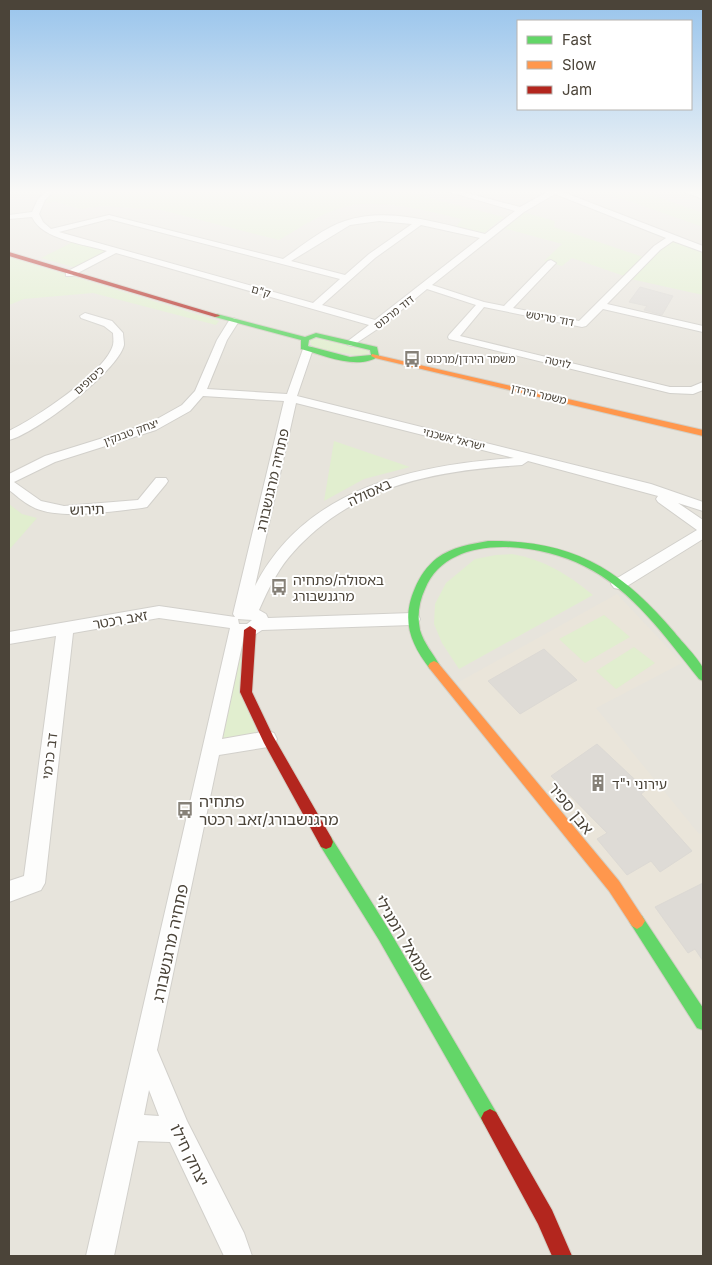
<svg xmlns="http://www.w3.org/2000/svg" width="712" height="1265" viewBox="0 0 712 1265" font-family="Inter,'Noto Sans Hebrew',sans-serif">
  <rect width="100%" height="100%" fill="#f4f2ee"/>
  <rect fill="#e7e4dc" x="9" y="191" width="694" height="1065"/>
  <path fill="#eae5da" d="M617,594L682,663L596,708L699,834L703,833V1005L621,882L457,683Z"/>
  <g fill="#e1eecf">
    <path d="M80,191H402L504,217L484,233L455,228L462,219C427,211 388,200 352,205C326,210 301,227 279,240L161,210L103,206L80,209L56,202L43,203L51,194L73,196Z"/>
    <path d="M600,191H641L703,213V227Z"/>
    <path d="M523,212L555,221L554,227L646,258L671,239L703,250V295L626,278L627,277L572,258L562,266L544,261L562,244L503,228Z"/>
    <path d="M75,241L109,251L77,268L41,258Z"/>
    <path d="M9,257L219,321L216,325L93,293L24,299L9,305Z"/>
    <path d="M314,338L368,349L369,353L365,357L312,347L310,340Z"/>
    <path d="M334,441L410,467L364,479L324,501Z"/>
    <path d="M9,504L22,514L37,518L9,550Z"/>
    <path d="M512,554C545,560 567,574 593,595L459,669L442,643L434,624L435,604L446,583L475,559L496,555Z"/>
    <path d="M604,615L630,637L585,663L559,639Z"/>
    <path d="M240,633L256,734L217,743Z"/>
    <path d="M634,647L655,663L616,689L596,671Z"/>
  </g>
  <g fill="#dedbd6" stroke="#dcd9d4">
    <path d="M640,287L673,296L662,315L644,310L647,306L629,302Z"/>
    <path d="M544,649L577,680L520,714L488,681Z"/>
    <path d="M597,744L646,790L641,794L692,851L660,872L651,861L627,875L597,839L607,833L551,776Z"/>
    <path d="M703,883V961L695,949L688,953L655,907Z"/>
  </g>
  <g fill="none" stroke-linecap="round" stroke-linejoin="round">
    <g stroke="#d2d0cb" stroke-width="2">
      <g id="street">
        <path d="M46,191H54L45,200L39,214L43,222L51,229L109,215L283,259C302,246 323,228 345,221C390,206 441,224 485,234L515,211L446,191H459L520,207L549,191H560L703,246V252L673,241L660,250L607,304L703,326V332L603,309L586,326L582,327L484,307L460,336L670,387H691L703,382V390L693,394L670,393L449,339L448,337L449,335L476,305L427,289L382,326L352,346L348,345L347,343L348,341L369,325L116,253L72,276H66V272L107,251C85,244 42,240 32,217L9,219V215L32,212L38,199ZM555,194L666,238L654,246L579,321L513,308L554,265L556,263L551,260L548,261L504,306L484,302L432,285L524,212ZM109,219L340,279L313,303L59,232ZM379,221L412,224L369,254L345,275L291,261L350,225ZM421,225L480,238L375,320L322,305L375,258Z"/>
        <path d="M682,191H693L703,194V199Z"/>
        <path d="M85,313L112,321L123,333C123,336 124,341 124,345C118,371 35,434 9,440V431C34,419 106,372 113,345C114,341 113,336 113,333L104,326L81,318L80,316Z"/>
        <path d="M234,318L239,321L227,340L207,389L287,394L303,349L308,346L312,347L313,349L297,396L651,484L703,502V511L678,503L703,520V539L624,588L619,589L614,588L611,584L614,580L697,530L658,502L656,499L658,496L528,461L522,465C448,470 374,481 316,530C301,543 286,558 276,576C269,587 264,599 259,610L266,614L268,618L412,613L418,615L420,619L418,623L412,625L262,630L256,634L244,636L222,739L268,731L274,733L277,739L274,745L268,747L219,755L157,1050L187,1121L244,1233L252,1256H224L170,1142L138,1141L114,1256H86L230,628L159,618L73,633L45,883L41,890L9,902V881L24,876L56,636L9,644V632L159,606L235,617L233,614L284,401L203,396L190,411L156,430L55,462L14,482L41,501L64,506L138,500L156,478H166L168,481L166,484L147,507L142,508C113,511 56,521 31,506C23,502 16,495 9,490V474L45,456L148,424L182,405L195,391L217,340L230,319ZM296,403L514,458C413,465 305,488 255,586ZM238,619L252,620L247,624H239ZM149,1090L159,1116L144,1115Z"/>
      </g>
    </g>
    <g stroke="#d3cfc5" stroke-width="2">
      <g id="fast">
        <path d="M217,314L305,337L316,333L377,347L379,356C358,371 323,355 301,349V340L215,317L214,316ZM316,337L370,350L371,355L350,357L308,346L309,340Z"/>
        <path d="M488,541C573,540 621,569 675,633C681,641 701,661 703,669C704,672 703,677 703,681L699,679C666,638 633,590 584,566C538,543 449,531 425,589C419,602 417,615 420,630C424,644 433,653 440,666L438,669H430C410,643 401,620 415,588C420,576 427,566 437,558C452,547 471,544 488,541Z"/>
        <path d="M326,835L331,837L389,930L496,1112L499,1118L496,1124L490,1127L484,1124L379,940L321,847L319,842L321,837Z"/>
        <path d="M637,913L642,916L703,1008V1030L697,1028L632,926L629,921L632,916Z"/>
      </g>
    </g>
    <g stroke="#d3cfc5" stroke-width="2">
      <g id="slow">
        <path d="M372,354L703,430V436L375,358L371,356Z"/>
        <path d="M434,661L438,663L619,881L642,916L645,921L642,926L637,929L632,926L609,891L430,669L428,666L430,663Z"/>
      </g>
    </g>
    <g stroke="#d3cfc5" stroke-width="2">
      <g id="jam">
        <path d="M9,252L219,315L220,316L215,317L9,256Z"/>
        <path d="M250,626L256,630L252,692L273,736L331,837L333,842L331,847L326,849L321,847L264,743L240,692L244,630Z"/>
        <path d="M490,1109L496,1112L552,1210L572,1256H552L538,1224L484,1124L481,1118L484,1112Z"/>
      </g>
    </g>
    <use href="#street" fill="#fdfdfc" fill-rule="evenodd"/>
    <use href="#fast" fill="#63d668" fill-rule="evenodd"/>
    <use href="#slow" fill="#ff974d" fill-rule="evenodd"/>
    <use href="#jam" fill="#b3261e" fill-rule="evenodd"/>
  </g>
  <linearGradient id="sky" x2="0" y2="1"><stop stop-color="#98c4ec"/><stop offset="0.52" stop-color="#faf9f7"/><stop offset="1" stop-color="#faf9f7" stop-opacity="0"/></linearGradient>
  <rect width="712" height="368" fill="url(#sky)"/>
  <defs>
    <g id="bus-bare" transform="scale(1.35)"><path d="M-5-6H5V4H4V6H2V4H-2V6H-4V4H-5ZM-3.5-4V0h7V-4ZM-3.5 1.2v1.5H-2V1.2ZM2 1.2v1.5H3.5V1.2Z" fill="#868178" stroke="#fff" stroke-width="2.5" paint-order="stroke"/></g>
    <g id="building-bare" transform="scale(1.35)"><path d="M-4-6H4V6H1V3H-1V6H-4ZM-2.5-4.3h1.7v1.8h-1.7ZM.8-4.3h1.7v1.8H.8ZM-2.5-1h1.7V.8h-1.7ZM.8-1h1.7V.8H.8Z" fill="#868178" stroke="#fff" stroke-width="2.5" paint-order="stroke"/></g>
  </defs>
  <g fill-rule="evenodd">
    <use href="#bus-bare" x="412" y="359"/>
    <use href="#bus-bare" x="279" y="587"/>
    <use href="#building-bare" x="598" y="783"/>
    <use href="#bus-bare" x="185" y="810"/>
  </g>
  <g text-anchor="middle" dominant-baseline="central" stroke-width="4" stroke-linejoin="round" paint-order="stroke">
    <g font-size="11" fill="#4b4439" stroke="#fff">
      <text transform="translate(261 291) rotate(16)">ק"ם</text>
      <text transform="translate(394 312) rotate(-38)">דוד מרכוס</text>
      <text transform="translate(550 318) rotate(10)">דוד טריטש</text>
      <text transform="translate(558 362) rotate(13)">לויטה</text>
      <text transform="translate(89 380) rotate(-42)">כיסופים</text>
      <text transform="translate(539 394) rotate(13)">משמר הירדן</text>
      <text transform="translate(131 432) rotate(-20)">יצחק טבנקין</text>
      <text transform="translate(454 439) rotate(14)">ישראל אשכנזי</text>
    </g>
    <g font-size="11" fill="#4b4439" stroke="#fff" text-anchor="start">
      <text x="426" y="359">משמר הירדן/מרכוס</text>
    </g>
    <g font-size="14" fill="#4b4439" stroke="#fff">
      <text transform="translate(272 480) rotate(-77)">פתחיה מרגנשבורג</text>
      <text transform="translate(369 492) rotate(-25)">באסולה</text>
      <text transform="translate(87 509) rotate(-2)">תירוש</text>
      <text transform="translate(120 619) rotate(-10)">זאב רכטר</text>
      <text transform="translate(49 756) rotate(-83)">דב כרמי</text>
    </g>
    <g font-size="14" fill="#4b4439" stroke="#fff" text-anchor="start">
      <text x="293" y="579">באסולה/פתחיה<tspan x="293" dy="16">מרגנשבורג</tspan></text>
      <text x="612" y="783">עירוני י"ד</text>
    </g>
    <g font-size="16" fill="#4b4439" stroke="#fff" text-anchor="start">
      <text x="199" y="801">פתחיה<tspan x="199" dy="18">מרגנשבורג/זאב רכטר</tspan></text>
    </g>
    <g font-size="16" fill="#4b4439" stroke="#fff">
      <text transform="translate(571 808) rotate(51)">אבן ספיר</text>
      <text transform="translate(404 938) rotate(59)">שמואל רומנילי</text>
      <text transform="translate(170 943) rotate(-78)">פתחיה מרגנשבורג</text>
      <text transform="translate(190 1155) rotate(64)">יצחק חילו</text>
    </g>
  </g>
  <rect width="712" height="1265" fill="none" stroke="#4b4439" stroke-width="20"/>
  <rect x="517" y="20" width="175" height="90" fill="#ffffff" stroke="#b7b4b0"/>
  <rect x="527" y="36" width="25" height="8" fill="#63d668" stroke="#b7b4b0"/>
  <text x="562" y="45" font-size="15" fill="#4b4439">Fast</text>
  <rect x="527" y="61" width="25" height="8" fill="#ff974d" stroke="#b7b4b0"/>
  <text x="562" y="70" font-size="15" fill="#4b4439">Slow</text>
  <rect x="527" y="86" width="25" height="8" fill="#b3261e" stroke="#b7b4b0"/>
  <text x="562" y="95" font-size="15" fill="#4b4439">Jam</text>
</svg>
